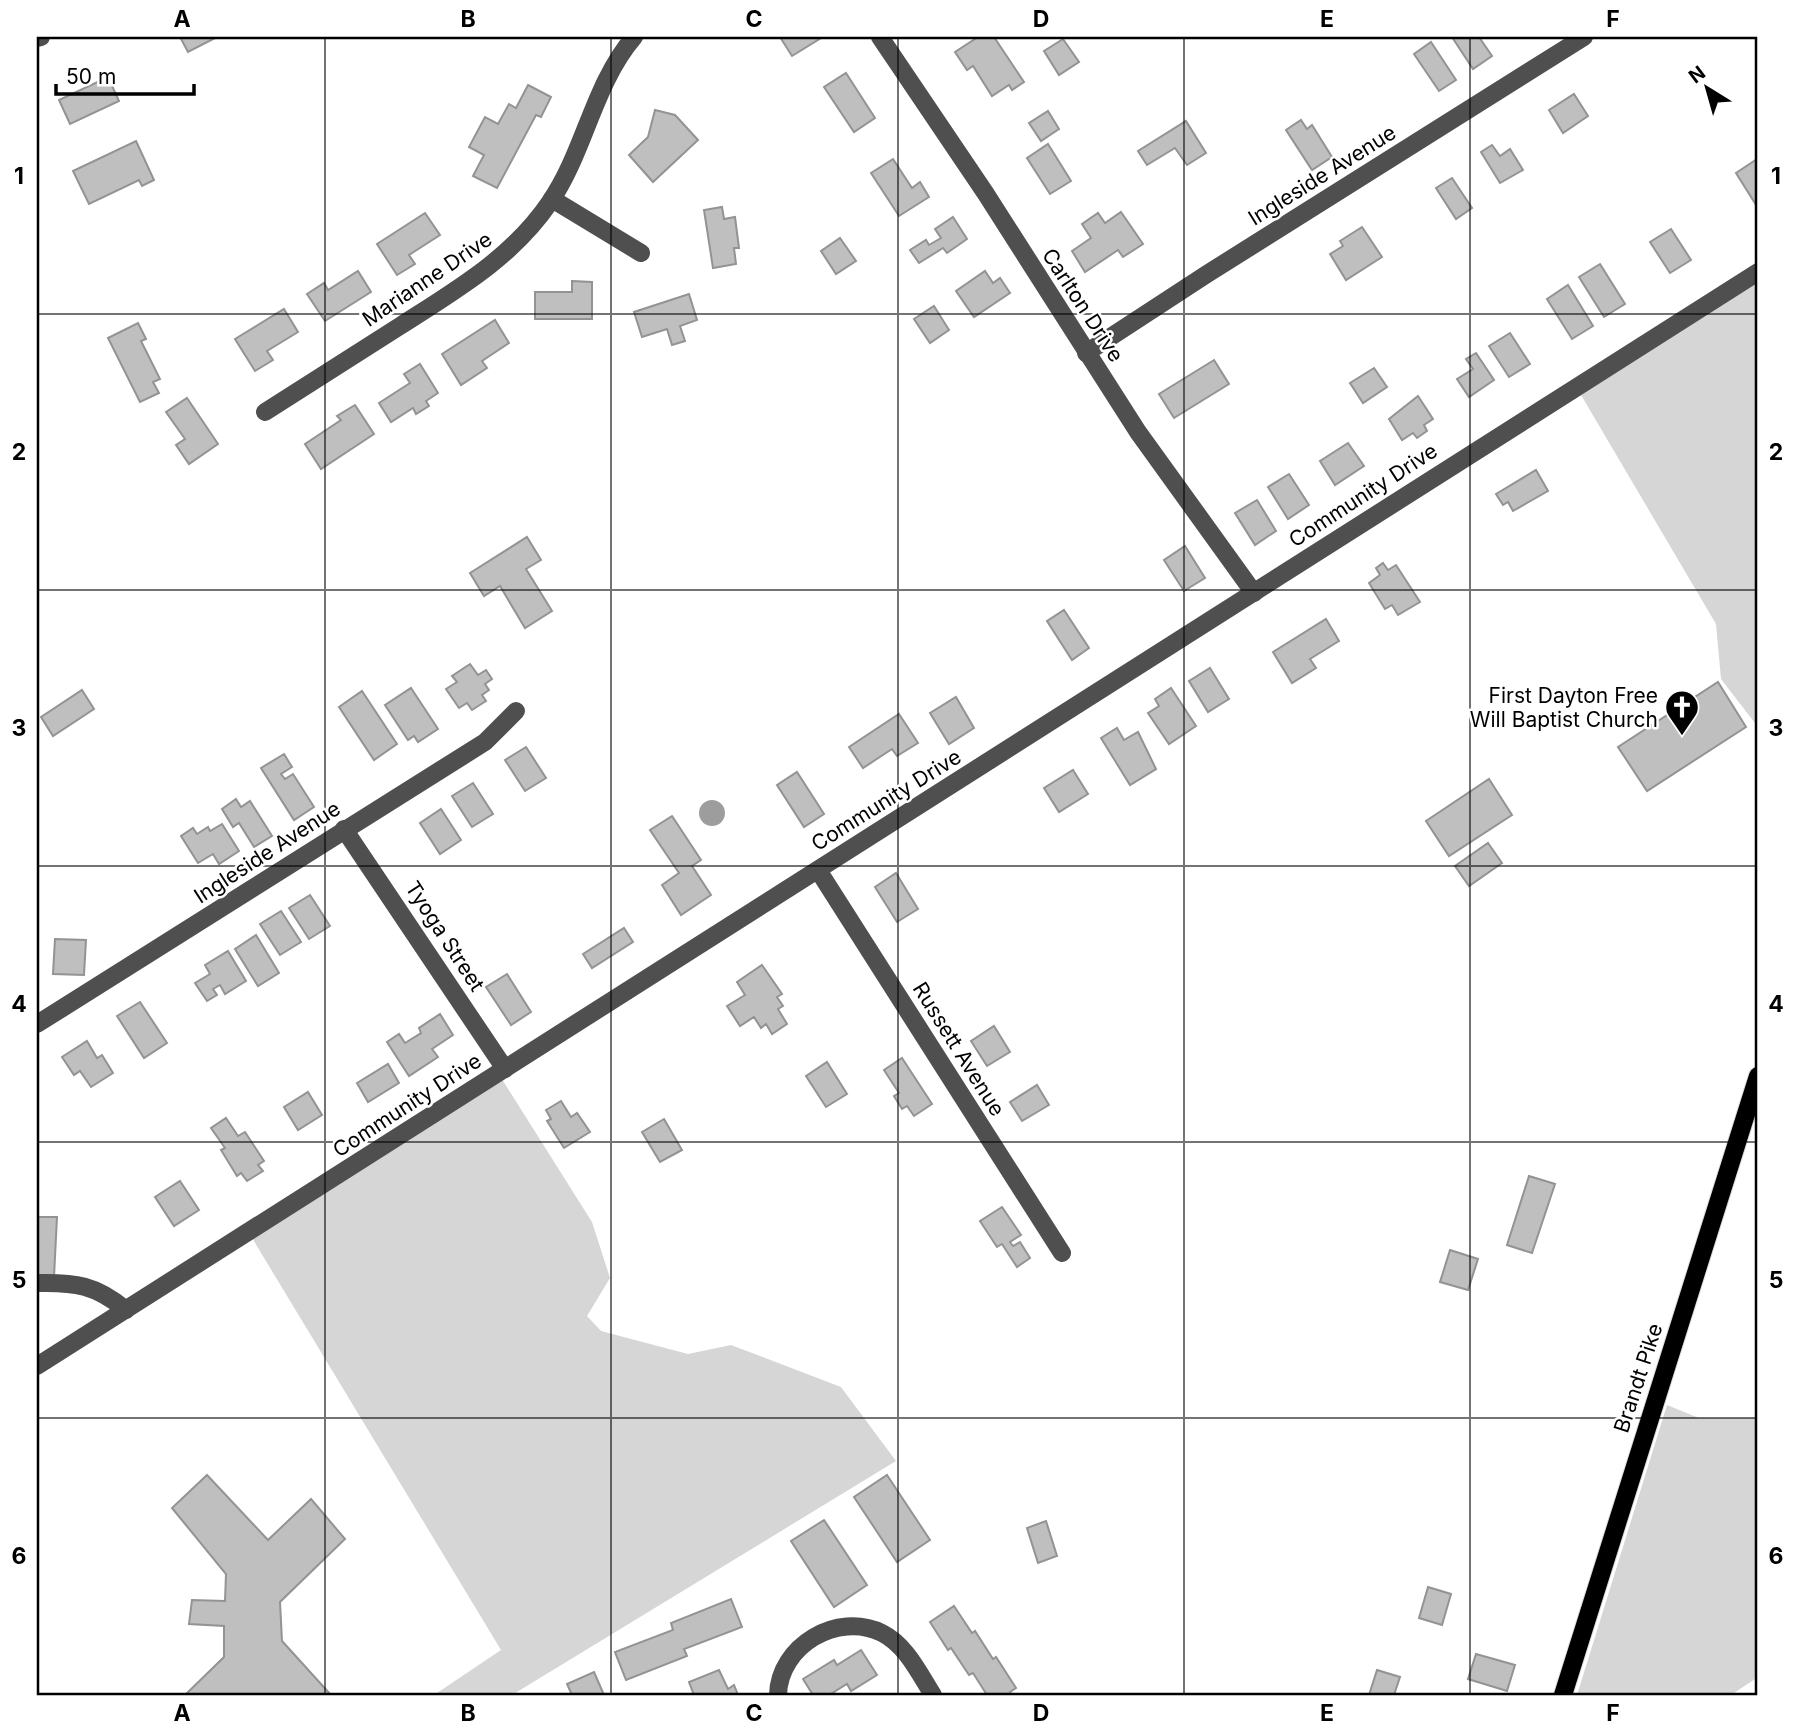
<svg xmlns="http://www.w3.org/2000/svg" width="1795" height="1732" viewBox="0 0 1795 1732" font-family="Inter,sans-serif">
  <rect width="100%" height="100%" fill="#fff"/>
  <g fill="#d6d6d6">
    <path d="M1758,281V727L1721,679L1716,624L1581,395Z"/>
    <path d="M498,1073L592,1222L610,1278L587,1316L601,1331L688,1354L731,1345L841,1387L896,1461L512,1695H434L501,1650L249,1233Z"/>
    <path d="M1667,1405L1699,1418H1758V1677L1731,1695H1577Z"/>
  </g>
  <circle fill="#9d9d9d" cx="712" cy="813" r="13"/>
  <g fill="#bfbfbf" stroke="#939393" stroke-width="2">
    <path d="M180,37H217L188,52Z"/>
    <path d="M780,37H820L821,38L792,56Z"/>
    <path d="M978,37H994L1024,82L1012,90L1009,85L992,96L973,66L967,70L955,52Z"/>
    <path d="M1452,37H1479L1492,56L1473,69Z"/>
    <path d="M1063,39L1079,62L1059,75L1044,51Z"/>
    <path d="M1431,42L1456,80L1439,91L1414,54Z"/>
    <path d="M846,73L875,118L854,132L824,87Z"/>
    <path d="M108,77L119,101L70,124L59,100Z"/>
    <path d="M528,85L551,97L541,117L536,115L497,188L473,176L484,155L469,147L485,117L498,124L509,104L516,108Z"/>
    <path d="M1574,94L1588,116L1563,133L1549,110Z"/>
    <path d="M655,110L675,115L698,140L653,182L629,155L648,137Z"/>
    <path d="M1048,111L1059,129L1041,141L1029,123Z"/>
    <path d="M1301,120L1307,129L1312,125L1332,157L1312,170L1286,130Z"/>
    <path d="M1186,121L1206,153L1187,165L1175,148L1147,165L1138,151Z"/>
    <path d="M136,141L154,180L142,186L139,180L89,204L73,171Z"/>
    <path d="M1048,144L1071,181L1050,194L1027,158Z"/>
    <path d="M1492,145L1500,156L1510,149L1523,170L1500,183L1481,152Z"/>
    <path d="M893,159L912,188L920,182L929,197L899,216L871,173Z"/>
    <path d="M1757,159L1758,162V208L1736,173Z"/>
    <path d="M1452,178L1472,208L1456,219L1436,188Z"/>
    <path d="M722,207L724,219L735,217L739,248H734L736,264L713,268L704,210Z"/>
    <path d="M1121,212L1143,244L1123,257L1118,250L1085,272L1072,251L1091,238L1082,224L1098,213L1105,223Z"/>
    <path d="M425,213L440,235L409,255L415,264L397,275L377,244Z"/>
    <path d="M953,217L967,239L947,253L943,248L919,263L910,250L926,240L929,245L941,238L935,229Z"/>
    <path d="M1362,227L1382,257L1346,280L1330,254L1343,246L1340,241Z"/>
    <path d="M1671,229L1691,260L1670,273L1650,242Z"/>
    <path d="M840,238L856,261L836,274L821,251Z"/>
    <path d="M1600,264L1625,304L1604,317L1579,277Z"/>
    <path d="M358,271L371,292L325,321L307,294L324,283L328,290Z"/>
    <path d="M985,271L993,283L1000,278L1010,293L974,317L956,291Z"/>
    <path d="M572,281L592,282V319H535V292H572Z"/>
    <path d="M1568,285L1593,326L1572,339L1547,299Z"/>
    <path d="M689,294L697,320L680,326L685,341L672,345L667,329L642,337L634,312Z"/>
    <path d="M934,306L949,330L930,343L914,319Z"/>
    <path d="M284,309L298,332L267,351L273,360L255,371L235,339Z"/>
    <path d="M495,320L509,343L482,361L487,368L461,385L442,354Z"/>
    <path d="M138,323L146,339L141,341L160,379L153,382L159,393L140,402L108,338Z"/>
    <path d="M1510,333L1530,364L1509,377L1489,346Z"/>
    <path d="M1476,353L1494,380L1469,397L1457,379L1473,369L1466,359Z"/>
    <path d="M1214,360L1229,384L1174,418L1159,394Z"/>
    <path d="M420,364L438,393L426,401L429,406L416,414L413,408L391,422L379,403L410,383L404,374Z"/>
    <path d="M1374,368L1387,387L1363,403L1350,383Z"/>
    <path d="M1418,396L1433,419L1424,425L1427,431L1417,438L1413,433L1402,440L1389,419Z"/>
    <path d="M187,398L218,444L189,464L176,445L185,439L166,412Z"/>
    <path d="M355,405L374,434L321,469L305,444L341,420L337,416Z"/>
    <path d="M1348,443L1364,466L1335,485L1320,461Z"/>
    <path d="M1536,470L1548,491L1513,511L1508,502L1503,505L1496,494Z"/>
    <path d="M1289,474L1309,505L1288,519L1268,487Z"/>
    <path d="M1257,500L1276,531L1255,545L1235,513Z"/>
    <path d="M527,537L541,560L526,569L552,611L525,628L500,586L484,596L470,573Z"/>
    <path d="M1185,546L1205,578L1184,591L1164,560Z"/>
    <path d="M1383,563L1388,570L1396,565L1420,602L1398,615L1392,605L1385,609L1369,583L1380,575L1376,568Z"/>
    <path d="M1064,610L1089,648L1072,660L1047,621Z"/>
    <path d="M1326,619L1339,641L1310,659L1316,668L1292,683L1273,652Z"/>
    <path d="M470,664L478,675L486,670L492,679L485,684L489,690L482,695L486,701L472,710L467,703L459,708L446,689L457,682L452,676Z"/>
    <path d="M1210,668L1229,699L1208,712L1189,681Z"/>
    <path d="M1718,682L1746,727L1647,791L1618,747Z"/>
    <path d="M411,688L438,729L418,742L414,736L408,740L385,705Z"/>
    <path d="M1171,688L1196,726L1169,744L1148,713L1159,706L1155,699Z"/>
    <path d="M82,690L94,709L53,736L41,717Z"/>
    <path d="M362,691L397,744L374,760L339,707Z"/>
    <path d="M956,697L974,728L949,744L930,713Z"/>
    <path d="M899,714L918,743L897,756L892,749L863,768L849,747Z"/>
    <path d="M1117,728L1124,740L1138,732L1156,769L1130,785L1101,738Z"/>
    <path d="M526,747L546,778L525,791L505,760Z"/>
    <path d="M284,754L292,767L281,774L285,779L293,774L314,807L294,820L261,768Z"/>
    <path d="M1073,770L1088,794L1059,812L1044,788Z"/>
    <path d="M797,772L824,814L804,827L777,785Z"/>
    <path d="M1489,779L1512,815L1449,856L1426,821Z"/>
    <path d="M473,783L493,814L472,827L452,796Z"/>
    <path d="M236,799L241,807L250,801L272,836L254,847L239,823L233,827L222,809Z"/>
    <path d="M441,809L461,840L440,854L420,823Z"/>
    <path d="M672,816L701,860L692,866L711,895L681,915L662,885L679,873L650,830Z"/>
    <path d="M222,824L239,851L219,864L213,854L198,863L181,836L193,828L197,834L208,827L210,831Z"/>
    <path d="M1488,843L1502,863L1469,886L1455,866Z"/>
    <path d="M896,873L918,909L897,922L875,887Z"/>
    <path d="M310,895L330,926L309,939L289,908Z"/>
    <path d="M281,911L301,942L280,955L260,924Z"/>
    <path d="M624,928L633,942L592,968L583,954Z"/>
    <path d="M256,935L279,973L258,986L235,949Z"/>
    <path d="M55,939L86,940L84,975L53,974Z"/>
    <path d="M228,951L246,981L225,994L220,985L213,989L217,995L207,1001L195,983L210,974L205,965Z"/>
    <path d="M762,965L782,994L777,997L783,1006L778,1009L787,1024L772,1034L766,1024L761,1028L754,1017L740,1026L727,1006L745,995L737,982Z"/>
    <path d="M507,974L531,1012L511,1025L486,987Z"/>
    <path d="M140,1002L167,1043L144,1058L117,1016Z"/>
    <path d="M440,1014L453,1035L432,1049L438,1057L409,1076L387,1042L399,1034L405,1043L421,1033L419,1028Z"/>
    <path d="M994,1026L1010,1052L987,1066L971,1041Z"/>
    <path d="M87,1041L97,1058L102,1055L113,1073L91,1087L80,1071L74,1075L62,1057Z"/>
    <path d="M902,1058L932,1104L914,1116L907,1106L902,1109L894,1096L899,1093L884,1070Z"/>
    <path d="M827,1062L847,1094L826,1107L806,1076Z"/>
    <path d="M388,1064L399,1083L368,1102L357,1083Z"/>
    <path d="M1037,1085L1049,1105L1022,1121L1010,1102Z"/>
    <path d="M308,1092L322,1115L298,1130L284,1107Z"/>
    <path d="M561,1101L571,1117L577,1113L590,1132L564,1148L547,1121L551,1119L546,1110Z"/>
    <path d="M226,1118L238,1136L245,1132L264,1161L258,1165L263,1171L247,1181L241,1173L237,1176L221,1150L225,1148L211,1128Z"/>
    <path d="M664,1119L682,1150L660,1162L642,1132Z"/>
    <path d="M1529,1176L1555,1184L1532,1253L1507,1245Z"/>
    <path d="M180,1181L199,1210L174,1226L155,1197Z"/>
    <path d="M1002,1207L1021,1235L1010,1242L1013,1246L1020,1242L1030,1258L1017,1267L1002,1244L997,1247L980,1221Z"/>
    <path d="M37,1217H57L54,1277H37Z"/>
    <path d="M1450,1250L1478,1259L1468,1290L1440,1282Z"/>
    <path d="M207,1475L268,1540L311,1499L345,1539L280,1602L282,1641L331,1695H185L224,1657V1626L189,1624L192,1600L225,1601L226,1574L172,1508Z"/>
    <path d="M887,1475L930,1540L897,1562L854,1497Z"/>
    <path d="M824,1520L867,1585L834,1607L791,1541Z"/>
    <path d="M1046,1521L1057,1556L1038,1563L1027,1528Z"/>
    <path d="M1428,1587L1451,1594L1442,1625L1419,1618Z"/>
    <path d="M731,1599L742,1627L684,1649L687,1656L626,1680L615,1652L673,1630L671,1623Z"/>
    <path d="M954,1606L972,1633L975,1631L993,1659L996,1657L1016,1688L1010,1692L1011,1695H987L973,1673L969,1675L951,1648L948,1650L930,1622Z"/>
    <path d="M861,1650L877,1675L851,1691L847,1684L829,1695H813L803,1679L834,1660L837,1665Z"/>
    <path d="M1476,1654L1515,1665L1507,1691L1468,1679Z"/>
    <path d="M719,1670L728,1689L734,1685L738,1695H694L689,1682Z"/>
    <path d="M1377,1670L1400,1677L1394,1695H1369Z"/>
    <path d="M594,1672L604,1695H572L567,1684Z"/>
  </g>
  <g fill="none" stroke-linecap="round" stroke-linejoin="round">
    <g stroke="#dbdbdb" stroke-width="20">
      <path id="major" d="M1563,1695L1758,1076"/>
    </g>
    <g stroke="#4f4f4f" stroke-width="18">
      <path d="M880,37L986,194L1138,432L1254,593"/>
      <path d="M37,38L41,37"/>
      <path d="M552,199L641,253"/>
      <path d="M1086,353L1207,274L1584,37"/>
      <path d="M265,412C310,383 355,355 400,326C456,290 512,258 550,202C585,151 593,85 634,37"/>
      <path d="M344,829L505,1069"/>
      <path d="M818,870L1062,1253"/>
      <path d="M37,1024L485,742L516,711"/>
      <path d="M37,1283C75,1282 96,1285 126,1310"/>
      <path d="M37,1366L1758,272"/>
      <path d="M778,1695C779,1646 837,1611 882,1633C906,1645 919,1673 933,1695"/>
    </g>
    <use href="#major" stroke="#000" stroke-width="18"/>
  </g>
  <path fill="none" stroke="#000" stroke-width="2" stroke-opacity="0.55" d="M325,37V1695M611,37V1695M898,37V1695M1184,37V1695M1470,37V1695M37,314H1758M37,590H1758M37,866H1758M37,1142H1758M37,1418H1758"/>
  <defs>
    <g id="church-pin" transform="scale(1.75)"><path d="M0 17L-7.5 6A9.5 9.5 0 1 1 7.5 6Z" fill="#000" stroke="#fff"/><path d="M-1.2-6h2.4v3.5h3.3v2.4h-3.3V6h-2.4V-.1h-3.3v-2.4h3.3Z" fill="#fff"/></g>
  </defs>
  <g fill-rule="evenodd">
    <use href="#church-pin" x="1682" y="707"/>
  </g>
  <g text-anchor="middle" dominant-baseline="central" stroke-width="5" stroke-linejoin="round" paint-order="stroke">
    <g font-size="21" fill="#000" stroke="#fff">
      <text transform="translate(1322 175) rotate(-32)">Ingleside Avenue</text>
      <text transform="translate(427 279) rotate(-34)">Marianne Drive</text>
      <text transform="translate(1083 305) rotate(57)">Carlton Drive</text>
      <text transform="translate(1363 495) rotate(-33)">Community Drive</text>
      <text transform="translate(886 800) rotate(-32)">Community Drive</text>
      <text transform="translate(267 852) rotate(-33)">Ingleside Avenue</text>
      <text transform="translate(445 936) rotate(57)">Tyoga Street</text>
      <text transform="translate(959 1049) rotate(58)">Russett Avenue</text>
      <text transform="translate(407 1105) rotate(-33)">Community Drive</text>
      <text transform="translate(1638 1378) rotate(-72)">Brandt Pike</text>
    </g>
    <g font-size="21" fill="#000" stroke="#fff" text-anchor="end">
      <text x="1658" y="695">First Dayton Free<tspan x="1658" dy="24">Will Baptist Church</tspan></text>
    </g>
  </g>
  <rect width="1795" height="1732" fill="none" stroke="#ffffff" stroke-width="77"/>
  <g transform="translate(1707 88) rotate(323)" stroke="#ffffff" stroke-width="5" paint-order="stroke">
  <path d="M0-5L12 26L0 18L-12 26Z" fill="#000000"/>
  <text y="-10" font-size="19" font-weight="bold" text-anchor="middle" fill="#000000">N</text>
  </g>
  <path d="M56 84v10h138v-10" fill="none" stroke="#000000" stroke-width="3.5"/>
  <text x="66" y="84" font-size="21" fill="#000000" stroke="#ffffff" stroke-width="5" paint-order="stroke">50 m</text>
  <rect x="38" y="38" width="1718" height="1656" fill="none" stroke="#000" stroke-width="2.5"/>
  <g font-size="23" text-anchor="middle" font-weight="bold" fill="#000">
    <text x="182" y="27">A</text>
    <text x="468" y="27">B</text>
    <text x="754" y="27">C</text>
    <text x="1041" y="27">D</text>
    <text x="1327" y="27">E</text>
    <text x="1613" y="27">F</text>
    <text x="19" y="184">1</text>
    <text x="1776" y="184">1</text>
    <text x="19" y="460">2</text>
    <text x="1776" y="460">2</text>
    <text x="19" y="736">3</text>
    <text x="1776" y="736">3</text>
    <text x="19" y="1012">4</text>
    <text x="1776" y="1012">4</text>
    <text x="19" y="1288">5</text>
    <text x="1776" y="1288">5</text>
    <text x="19" y="1564">6</text>
    <text x="1776" y="1564">6</text>
    <text x="182" y="1721">A</text>
    <text x="468" y="1721">B</text>
    <text x="754" y="1721">C</text>
    <text x="1041" y="1721">D</text>
    <text x="1327" y="1721">E</text>
    <text x="1613" y="1721">F</text>
  </g>
</svg>
